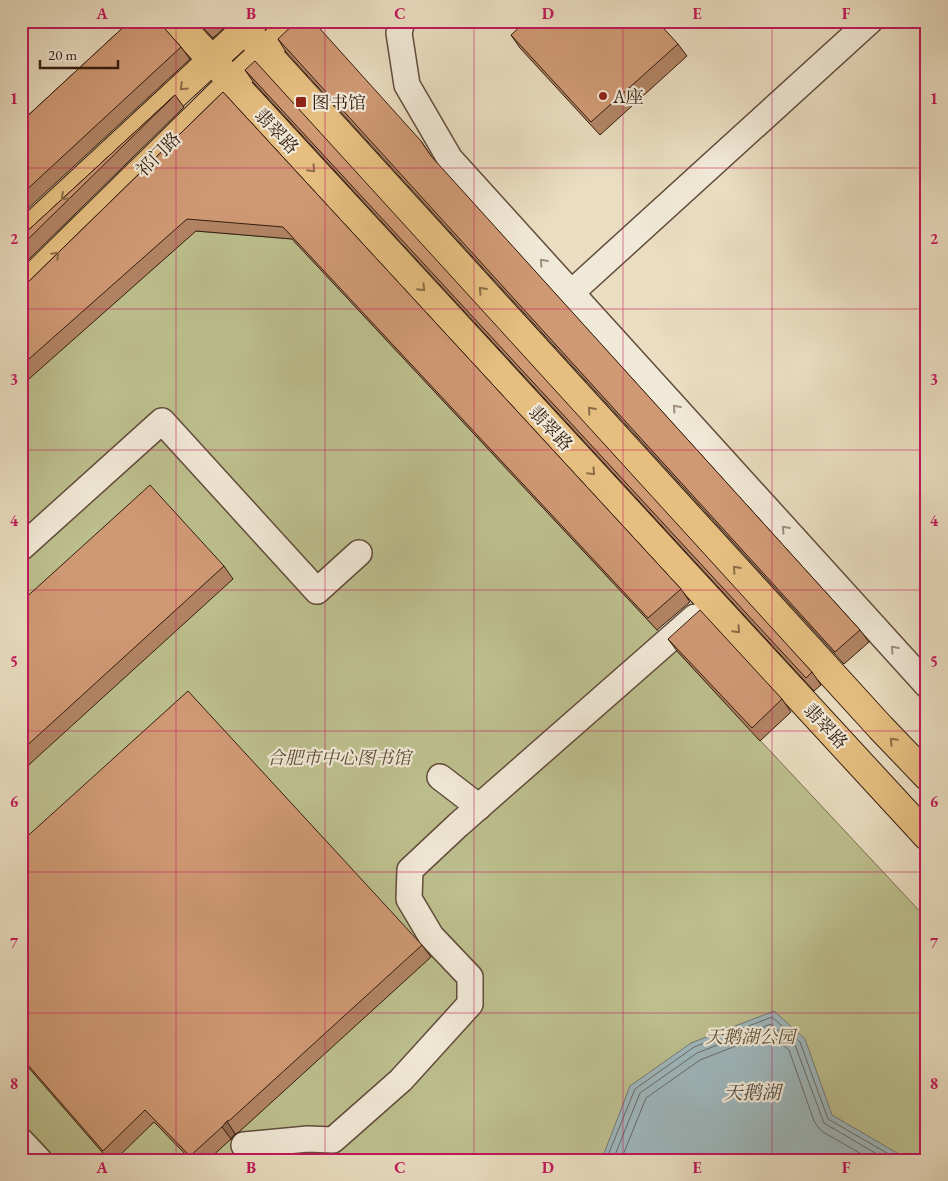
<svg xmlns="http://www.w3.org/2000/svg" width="948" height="1181" viewBox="0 0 948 1181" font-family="'EB Garamond','Noto Serif SC',serif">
  <rect width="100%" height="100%" fill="#eaddc1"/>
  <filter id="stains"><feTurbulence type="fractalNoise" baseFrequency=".004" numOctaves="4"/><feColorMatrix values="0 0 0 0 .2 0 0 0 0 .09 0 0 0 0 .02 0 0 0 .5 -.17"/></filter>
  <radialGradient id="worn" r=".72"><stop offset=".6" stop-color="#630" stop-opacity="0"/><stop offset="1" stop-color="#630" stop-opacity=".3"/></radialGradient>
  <path fill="#bdbf8e" stroke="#786e4e" d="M195,231L292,239L927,919V1160H21V385Z"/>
  <path fill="#9eb8be" stroke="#737a78" d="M774,1011L805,1039L832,1115L909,1160H600L603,1156L630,1086L691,1043Z"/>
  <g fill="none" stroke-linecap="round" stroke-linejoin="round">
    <g stroke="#686a66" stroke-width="1">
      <path d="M606,1160L635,1089L694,1047L772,1017L800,1042L828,1119L899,1160"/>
      <path d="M613,1160L640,1093L697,1053L771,1024L795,1045L824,1123L887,1160"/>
      <path d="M621,1160L646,1098L700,1060L769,1033L789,1050L814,1121L818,1127L823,1132L872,1160"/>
    </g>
    <g stroke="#614c3b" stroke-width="28">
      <g id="minor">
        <path d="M402,21L399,33L407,85L450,159L927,685"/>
        <path d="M571,293L870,21"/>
        <path d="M21,548L162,421L317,591L359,553"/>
        <path d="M440,777L479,807"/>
        <path d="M21,1141L39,1160"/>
        <path d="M244,1145L308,1139L333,1140L401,1080L470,1004V977L431,936L409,899L410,870L458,825L695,617"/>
      </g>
    </g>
    <g stroke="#331c0e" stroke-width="30">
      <g id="major">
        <path d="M176,21L927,836"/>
        <path d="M237,21L881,728L927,776"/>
        <path d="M21,237L254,21"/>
        <path d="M21,289L232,82L296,21"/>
      </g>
    </g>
    <use href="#minor" stroke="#f1e9d7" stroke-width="25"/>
    <use href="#major" stroke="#e5be80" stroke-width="28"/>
  </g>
  <g fill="#b28464" stroke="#331c0e">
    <path d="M129,21H161V25L181,47L190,59L21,215V122L129,22Z"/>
    <path d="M197,21H222V24L224,28L213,38Z"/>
    <path d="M266,21H273L269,25Z"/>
    <path d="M511,35L678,44L687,56L600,135L520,48Z"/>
    <path d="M278,39L421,141L434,160L860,630L869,642L844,664L286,52Z"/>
    <path d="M245,70L812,672L821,685L814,691L254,83Z"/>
    <path d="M223,92L681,589L690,602L657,630L292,239L196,231L21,386V289Z"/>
    <path d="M175,95L184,107L21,267V237Z"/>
    <path d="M224,566L233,579L21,772V602Z"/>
    <path d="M668,639L782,699L791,712L760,741L677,651Z"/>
    <path d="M21,842L422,945L431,957L239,1132L235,1134L231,1139L208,1160H191L154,1122L115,1160H109L21,1059Z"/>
  </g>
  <path fill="#916b51" stroke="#331c0e" d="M227,1121L235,1134L231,1139L222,1127Z"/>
  <g fill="#cf9974" stroke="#331c0e">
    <path d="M130,21H158L181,47L21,195V122Z"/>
    <path d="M200,21H209L204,25Z"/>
    <path d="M297,21H313L421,141L431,156L860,630L835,652L278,39Z"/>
    <path d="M526,21H657L678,44L591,122L511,35Z"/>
    <path d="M255,61L812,672L806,678L245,70Z"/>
    <path d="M223,92L681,589L648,618L283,227L187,219L21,366V289Z"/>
    <path d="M175,95L21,246V237Z"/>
    <path d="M150,485L224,566L21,751V602Z"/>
    <path d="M700,610L782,699L752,728L668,639Z"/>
    <path d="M188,691L422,945L230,1120L227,1121L222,1127L190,1156L145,1110L103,1151L21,1057V842Z"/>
  </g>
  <defs><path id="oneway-chevron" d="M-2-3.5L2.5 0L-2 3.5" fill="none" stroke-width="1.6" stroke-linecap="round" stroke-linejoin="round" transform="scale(1.25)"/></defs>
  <g stroke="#8c6d47">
    <use href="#oneway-chevron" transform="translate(183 87) rotate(137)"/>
    <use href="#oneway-chevron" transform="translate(312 169) rotate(47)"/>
    <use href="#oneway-chevron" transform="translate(64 197) rotate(137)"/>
    <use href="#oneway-chevron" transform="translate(56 255) rotate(-45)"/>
    <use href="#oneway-chevron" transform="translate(422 288) rotate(47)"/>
    <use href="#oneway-chevron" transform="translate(482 290) rotate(-132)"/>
    <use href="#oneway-chevron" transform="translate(591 410) rotate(-132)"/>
    <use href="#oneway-chevron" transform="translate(592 472) rotate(47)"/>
    <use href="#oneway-chevron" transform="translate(736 569) rotate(-132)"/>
    <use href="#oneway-chevron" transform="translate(737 630) rotate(47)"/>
    <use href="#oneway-chevron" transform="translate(893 741) rotate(-134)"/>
  </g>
  <g stroke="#9c8d7d">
    <use href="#oneway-chevron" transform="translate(543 262) rotate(-132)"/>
    <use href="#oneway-chevron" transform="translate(676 408) rotate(-132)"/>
    <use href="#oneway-chevron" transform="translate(785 529) rotate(-132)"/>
    <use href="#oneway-chevron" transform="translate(894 649) rotate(-132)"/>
  </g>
  <path fill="none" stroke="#c2185b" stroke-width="1" stroke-opacity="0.55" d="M176,21V1160M325,21V1160M474,21V1160M623,21V1160M772,21V1160M21,168H927M21,309H927M21,450H927M21,590H927M21,731H927M21,872H927M21,1013H927"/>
  <g fill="#8f2418" stroke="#f1e9d7" stroke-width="2">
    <circle cx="603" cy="96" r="5"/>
    <rect x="295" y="96" width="12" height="12" rx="2.5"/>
  </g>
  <g text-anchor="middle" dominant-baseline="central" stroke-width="4.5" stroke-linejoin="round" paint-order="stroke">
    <g font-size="18" fill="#331c0e" stroke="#f1e9d7" text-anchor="start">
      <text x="613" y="96">A座</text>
      <text x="312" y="102">图书馆</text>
    </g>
    <g font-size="18" fill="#331c0e" stroke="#f1e9d7">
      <text transform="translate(277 131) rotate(47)">翡翠路</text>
      <text transform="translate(158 154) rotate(-45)">祁门路</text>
      <text transform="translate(551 428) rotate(47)">翡翠路</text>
      <text transform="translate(826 726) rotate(47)">翡翠路</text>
    </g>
    <g font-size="18" font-style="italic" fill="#5c4d34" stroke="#f1e9d7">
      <text x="339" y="757">合肥市中心图书馆</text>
      <text x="750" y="1036">天鹅湖公园</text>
    </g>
    <g font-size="19" font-style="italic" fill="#534b43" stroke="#f1e9d7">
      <text x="752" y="1092">天鹅湖</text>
    </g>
  </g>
  <rect width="948" height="1181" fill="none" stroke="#eaddc1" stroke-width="55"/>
  <path d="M40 60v8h78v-8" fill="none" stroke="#331c0e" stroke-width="2.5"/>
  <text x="48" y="60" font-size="15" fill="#331c0e" stroke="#f1e9d7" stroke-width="4" paint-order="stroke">20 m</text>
  <rect x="28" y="28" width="892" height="1126" fill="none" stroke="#c2185b" stroke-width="2"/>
  <g font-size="16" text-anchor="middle" font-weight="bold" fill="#c2185b">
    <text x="102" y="19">A</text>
    <text x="251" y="19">B</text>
    <text x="400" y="19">C</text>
    <text x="548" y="19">D</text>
    <text x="697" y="19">E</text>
    <text x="846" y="19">F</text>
    <text x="14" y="104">1</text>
    <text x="934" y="104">1</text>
    <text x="14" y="244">2</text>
    <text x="934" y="244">2</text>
    <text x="14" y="385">3</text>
    <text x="934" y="385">3</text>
    <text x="14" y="526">4</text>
    <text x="934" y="526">4</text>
    <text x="14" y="667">5</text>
    <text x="934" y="667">5</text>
    <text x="14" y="807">6</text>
    <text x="934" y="807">6</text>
    <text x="14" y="948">7</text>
    <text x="934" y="948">7</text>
    <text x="14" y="1089">8</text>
    <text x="934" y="1089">8</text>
    <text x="102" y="1173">A</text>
    <text x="251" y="1173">B</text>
    <text x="400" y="1173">C</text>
    <text x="548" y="1173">D</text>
    <text x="697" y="1173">E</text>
    <text x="846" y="1173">F</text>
  </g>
  <rect width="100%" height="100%" filter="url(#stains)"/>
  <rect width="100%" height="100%" fill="url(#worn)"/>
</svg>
